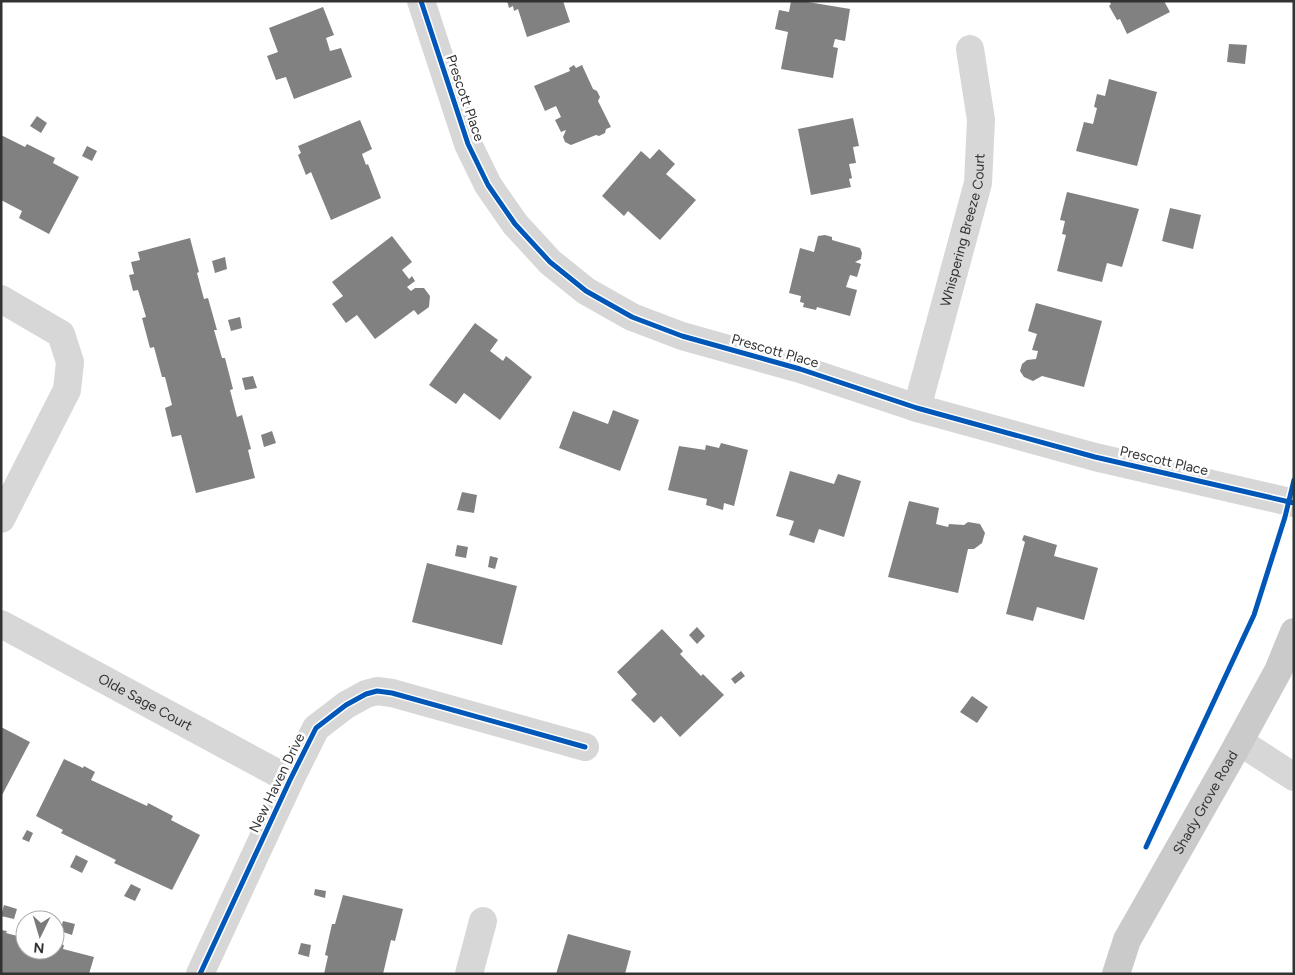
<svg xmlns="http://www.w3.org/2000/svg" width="1295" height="975" viewBox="0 0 1295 975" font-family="Figtree,sans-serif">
  <rect width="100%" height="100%" fill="#fff"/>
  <g fill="#818181">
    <path d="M507,1H563L570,22L527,37L518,9L514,11L513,6L509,8Z"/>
    <path d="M791,1H802L850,9L845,41L835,39L833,47L838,48L833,78L781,69L788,32L775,29L779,10L789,12Z"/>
    <path d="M1109,1H1164L1170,12L1127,34L1120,19L1117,20L1109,6L1111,4Z"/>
    <path d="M323,7L334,35L326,38L330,51L341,48L352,77L294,99L286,77L276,80L267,56L278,52L269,28Z"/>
    <path d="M1229,44L1247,45L1245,64L1227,62Z"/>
    <path d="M574,65L576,68L582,65L593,89L597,91L600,97L598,101L611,127L606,129L605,133L599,136L596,135L571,145L565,142L563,137L566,130L561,132L555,120L561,117L556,106L545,111L534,86L570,71L569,68Z"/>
    <path d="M1109,79L1157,92L1137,166L1076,151L1084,122L1093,124L1097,108L1094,107L1097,94L1105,96Z"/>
    <path d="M37,116L47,123L41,133L30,126Z"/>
    <path d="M853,118L859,146L853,147L856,163L849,164L852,178L849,179L851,187L811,195L798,129Z"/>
    <path d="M360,120L372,149L362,154L366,165L368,164L381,198L331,220L311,172L306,175L298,155L301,153L298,146Z"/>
    <path d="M1,135L25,147L27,144L55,158L53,163L79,177L49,234L19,218L22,211L1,200Z"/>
    <path d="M87,146L97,151L92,161L82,156Z"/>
    <path d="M659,149L675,164L666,174L696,200L660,240L628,211L624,216L602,196L641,151L650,159Z"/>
    <path d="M1067,192L1139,209L1122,267L1107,263L1102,282L1057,271L1066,235L1062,234L1065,221L1060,220Z"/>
    <path d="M1170,208L1201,215L1193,249L1162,241Z"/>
    <path d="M825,235L832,237V240L860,248L862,253L861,259L855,262L861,264L857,277L850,275L846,287L857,290L850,316L817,307L816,310L803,307L804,303L800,302L801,296L789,293L800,248L814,252L818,236Z"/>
    <path d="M392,236L412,262L402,270L409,279L412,276L415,281L407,287L411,291L415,288H424L430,296L429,307L418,315L414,310L375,339L357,315L346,323L332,304L343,296L332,282Z"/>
    <path d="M190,238L199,272L197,273L204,299L208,298L217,330H214L222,358H225L233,389L230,390L237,417L242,415L251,449L248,450L255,478L196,493L181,435L172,437L165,408L172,405L165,377H162L154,347L150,348L142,318L146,317L138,290L133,291L129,275L134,274L131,262L140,260L138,252Z"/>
    <path d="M225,257L227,269L215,273L212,261Z"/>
    <path d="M1036,303L1102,321L1084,387L1042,376L1033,381L1024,377L1020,371L1022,364L1027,360L1036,359L1038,351L1032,350L1037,334L1028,331Z"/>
    <path d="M240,317L242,328L231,331L228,320Z"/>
    <path d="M475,323L498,340L490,351L503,361L506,356L532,377L500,420L464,393L456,404L429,385Z"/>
    <path d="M253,376L257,388L245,390L242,378Z"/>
    <path d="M613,410L639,420L620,471L559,448L573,411L608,424Z"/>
    <path d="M272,431L276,443L264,447L261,435Z"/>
    <path d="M721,443L748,450L734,506L724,503L723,510L706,505L707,499L668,490L679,446L705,450L706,445L719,448Z"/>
    <path d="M790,471L834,484L838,474L861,481L844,537L819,529L814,543L789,535L794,521L776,516Z"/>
    <path d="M462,492L477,495L474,513L457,510Z"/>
    <path d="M909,501L939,508L936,524L948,527L949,524L964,525L968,522L980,524L985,533L982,543L974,549H968L958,593L888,577Z"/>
    <path d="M1024,535L1057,545L1054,556L1098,568L1084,620L1037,607L1033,621L1006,614L1025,542L1022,540Z"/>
    <path d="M457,545L468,547L466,558L455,556Z"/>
    <path d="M490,556L498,558L495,569L488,567Z"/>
    <path d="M427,563L517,586L502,645L412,622Z"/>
    <path d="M697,627L705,636L697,644L689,635Z"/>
    <path d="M662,629L683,651L680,654L701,676L703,674L724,695L680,737L661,716L654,723L631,700L637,694L617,672Z"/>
    <path d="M741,671L745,676L735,684L731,679Z"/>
    <path d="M972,696L988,707L977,723L960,712Z"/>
    <path d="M1,727L30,742L1,797Z"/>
    <path d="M64,759L83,768L84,766L95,772L91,780L147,806L148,803L173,816L171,820L200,835L172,890L114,863L116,860L61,833L63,830L36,816Z"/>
    <path d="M27,830L33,833L29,842L22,839Z"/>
    <path d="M76,855L88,861L82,873L70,867Z"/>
    <path d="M131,884L141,889L135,901L124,896Z"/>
    <path d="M315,889L326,891L325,898L314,895Z"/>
    <path d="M343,895L403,909L395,941L391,940L383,974H324L328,956L325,955L332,924H335Z"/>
    <path d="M4,905L17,909L14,919L1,916Z"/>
    <path d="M63,921L75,924L72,935L60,931Z"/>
    <path d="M1,930L7,931L6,933L25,938V950H55V943L64,945L63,949L94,957L89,974H1Z"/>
    <path d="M568,934L631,951L625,974H556Z"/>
    <path d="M301,943L311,945L309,957L298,954Z"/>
  </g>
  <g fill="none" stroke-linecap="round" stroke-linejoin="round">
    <g stroke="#d7d7d7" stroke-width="28">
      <path d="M421,1L468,144L488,185L515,224L550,262L586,291L632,317L682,336L800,369L917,408L1095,457L1294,503"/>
      <path d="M1,299L61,334L70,362L67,390L1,519"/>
      <path id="s1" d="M917,408L978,183L981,120L970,49"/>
      <path id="s2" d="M1,624L290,780"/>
      <path d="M1240,742L1294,777"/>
      <path d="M200,974L290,780L316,728L346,705L366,694L377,691L392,693L585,747"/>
      <path d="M469,974L483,921"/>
    </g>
    <path stroke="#cacaca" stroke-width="28" id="s3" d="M1116,974L1127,940L1232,755L1278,671L1294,632"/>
    <g stroke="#fff" stroke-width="8">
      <g id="cycleway">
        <path d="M421,1L468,144L488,185L515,224L550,262L586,291L632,317L682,336L800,369L917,408L1095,457L1294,503"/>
        <path d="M1146,847L1254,615L1285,517L1294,480"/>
        <path d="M200,974L290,780L316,728L346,705L366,694L377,691L392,693L585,747"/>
      </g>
    </g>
    <use href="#cycleway" stroke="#0057b8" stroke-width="5"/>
  </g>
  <g text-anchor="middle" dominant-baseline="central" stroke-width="5" stroke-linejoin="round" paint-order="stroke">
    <g font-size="14" fill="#333" stroke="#fff">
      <text transform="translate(465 98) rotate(71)">Prescott Place</text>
      <text stroke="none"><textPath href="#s1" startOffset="184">Whispering Breeze Court</textPath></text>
      <text transform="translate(775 351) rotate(16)">Prescott Place</text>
      <text transform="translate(1164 461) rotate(13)">Prescott Place</text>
      <text stroke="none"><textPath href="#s2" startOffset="164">Olde Sage Court</textPath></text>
      <text transform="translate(277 783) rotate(-64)">New Haven Drive</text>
      <text stroke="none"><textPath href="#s3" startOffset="194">Shady Grove Road</textPath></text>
    </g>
  </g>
  <rect width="1295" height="975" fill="none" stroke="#333333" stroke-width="5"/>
  <g transform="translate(40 935) rotate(185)"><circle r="24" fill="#ffffff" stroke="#adadad"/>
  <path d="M0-4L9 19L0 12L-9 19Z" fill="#7a7a7a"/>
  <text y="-8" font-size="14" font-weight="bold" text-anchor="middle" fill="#333333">N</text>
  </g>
</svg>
